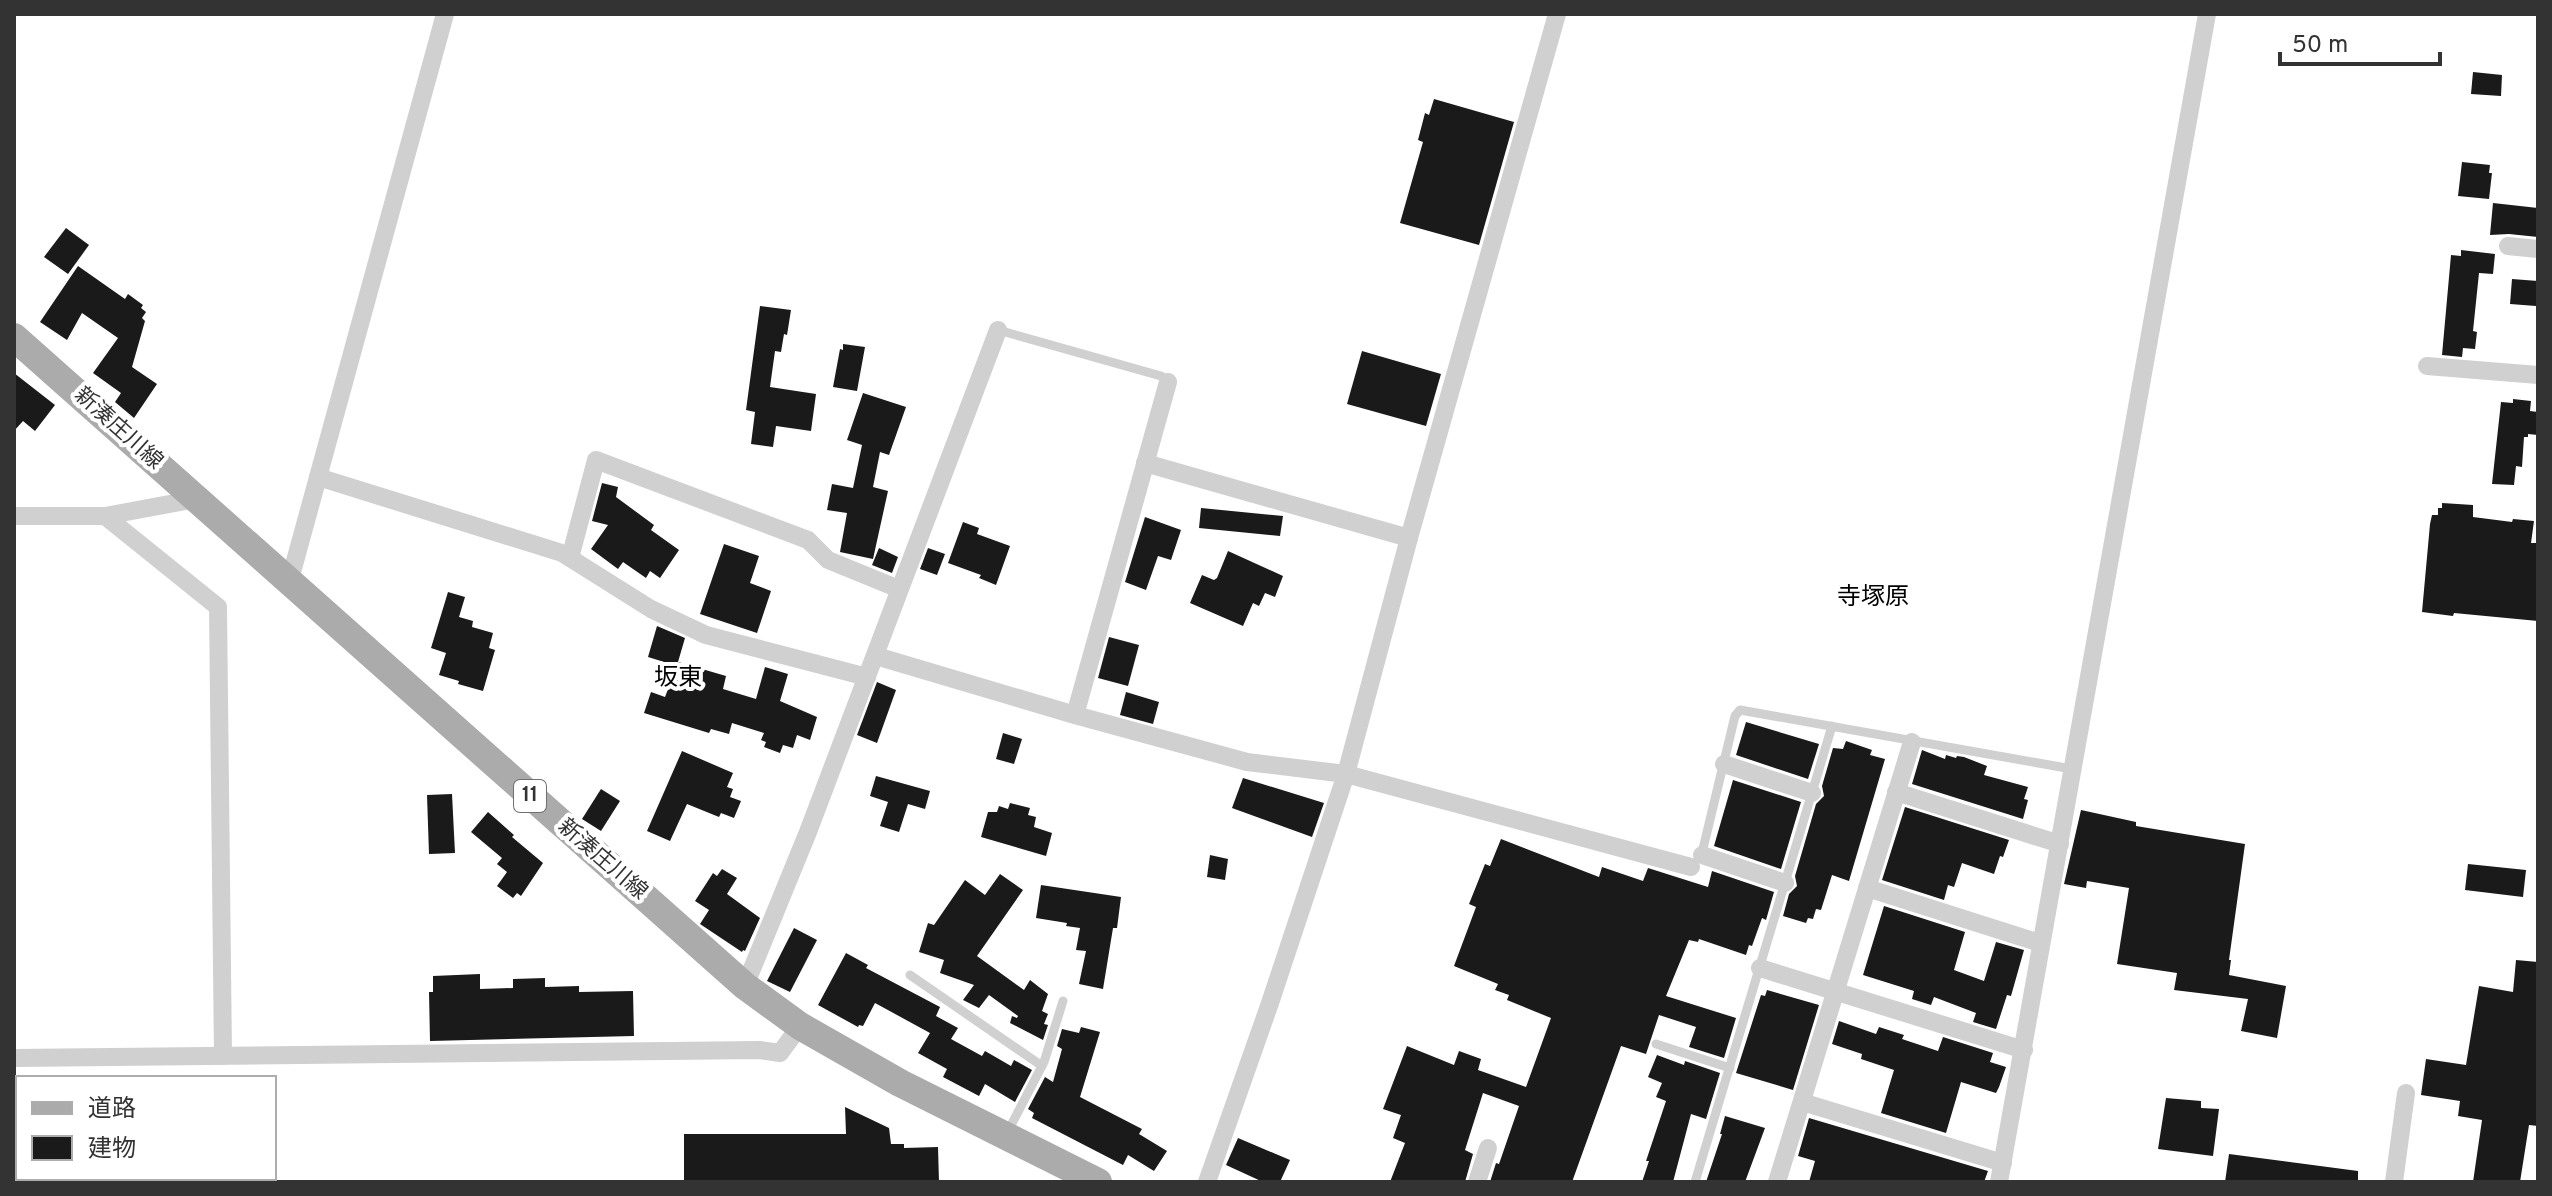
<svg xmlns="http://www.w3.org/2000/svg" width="2552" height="1196" viewBox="0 0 2552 1196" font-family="Overpass,'Noto Sans JP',sans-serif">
  <rect width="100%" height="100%" fill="#fff"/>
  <g fill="#1a1a1a">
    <path d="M2473,72L2502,75L2501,96L2471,94Z"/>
    <path d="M1434,99L1514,122L1479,245L1400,223L1423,142L1418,140L1425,113L1429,115Z"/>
    <path d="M2462,162L2490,165L2489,173H2492L2489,199L2458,196Z"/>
    <path d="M2493,203L2538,208V237L2509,234L2490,235Z"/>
    <path d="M66,228L89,245L68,274L44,257Z"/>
    <path d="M2461,250L2495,254L2493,274L2479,273L2473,331L2477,332L2475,349L2463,348L2462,357L2442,355L2451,255L2461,256Z"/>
    <path d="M78,266L125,299L128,294L143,305L141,308L146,312L142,318L145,321L132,367L157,384L134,418L115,402L121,393L93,373L118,338L82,313L67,340L40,322Z"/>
    <path d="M2512,279L2538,281L2536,306L2510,304Z"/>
    <path d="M760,306L791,310L787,335L784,334L781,352L775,351L770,387L816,394L811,431L776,426L773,447L751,444L755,412L746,410Z"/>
    <path d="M843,344L865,347L857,391L833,387L840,349L843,350Z"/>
    <path d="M1362,351L1441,374L1426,426L1347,404Z"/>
    <path d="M14,373L55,405L35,431L23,421L14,431Z"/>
    <path d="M863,393L906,407L889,455L880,452L873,487L888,491L873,559L840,552L847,513L827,510L832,484L853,488L862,445L847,440Z"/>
    <path d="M2513,399L2531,401L2530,411L2538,412V435L2528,434V437H2524L2522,467L2516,466L2514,485L2492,484L2501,402L2513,403Z"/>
    <path d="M602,483L618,487L616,497L654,525L651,530L679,550L660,578L650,571L646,578L623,562L618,569L591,549L608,525L592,521Z"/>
    <path d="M2442,503L2473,505V517L2512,522L2513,519L2534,521L2531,543H2538V621L2454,613L2453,616L2422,612L2430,524L2432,515H2438V508H2442Z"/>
    <path d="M1201,508L1283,516L1280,536L1199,528Z"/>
    <path d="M1145,517L1181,530L1171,560L1158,556L1146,590L1125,582Z"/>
    <path d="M963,522L979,528L977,534L1010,546L996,585L979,578L981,575L948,563Z"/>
    <path d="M724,544L759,556L750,583L771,591L757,633L700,614Z"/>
    <path d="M879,548L898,557L892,573L872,565Z"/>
    <path d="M928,548L945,554L937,575L920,569Z"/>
    <path d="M1228,551L1283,576L1275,597L1265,593L1259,606L1253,603L1243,626L1190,603L1202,575L1214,580L1217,578Z"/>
    <path d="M448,592L465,597L459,617L473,621L472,627L493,633L489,648L495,650L483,691L458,684L459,681L439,675L446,653L431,648Z"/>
    <path d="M657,626L685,638L678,662L726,676L723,689L756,699L765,667L788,674L780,701L817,717L810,740L797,735L793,748L783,745L780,753L764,747L766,742L761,740L764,733L732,723L729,734L711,729L709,733L644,713L651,692L665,697L677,666L648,657Z"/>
    <path d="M1109,637L1139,645L1128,686L1098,678Z"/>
    <path d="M877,682L896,690L877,743L857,735Z"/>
    <path d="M1126,692L1159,702L1153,724L1120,715Z"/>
    <path d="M1746,722L1819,744L1808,779L1736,755Z"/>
    <path d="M1003,733L1022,739L1014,764L996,759Z"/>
    <path d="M1846,741L1872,750L1870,755L1885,759L1849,881L1832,875L1821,910L1816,909L1813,919L1808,918L1806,923L1783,916L1789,894L1797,886L1795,876L1816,804L1824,796L1822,786L1833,748L1843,749Z"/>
    <path d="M1922,750L1945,759L1946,755L1956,758L1957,756L1964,757L1987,766L1984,775L2028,787L2024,799L2028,800L2023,819L1912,784Z"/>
    <path d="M682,751L733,773L727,787L733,789L730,797L741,801L734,818L721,813L719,817L687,804L670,841L647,831Z"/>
    <path d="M876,776L930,791L925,809L908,804L899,832L880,826L888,802L870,796Z"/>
    <path d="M1243,778L1324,803L1312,837L1232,808Z"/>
    <path d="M1733,780L1801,802L1781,869L1714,846Z"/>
    <path d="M601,789L620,801L601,831L582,819Z"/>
    <path d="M452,794L455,853L429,854L427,795Z"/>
    <path d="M1010,803L1030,808L1028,815L1036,817L1034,827L1052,833L1046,856L981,837L988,812H997L999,806L1008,809Z"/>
    <path d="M1905,807L2009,840L2003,857L2000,856L1994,874L1962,863L1954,887L1948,885L1944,900L1882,880Z"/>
    <path d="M2081,810L2136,822V826L2245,844L2229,960H2231L2229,975L2286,986L2277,1038L2241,1031L2248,999L2174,990L2177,973L2117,964L2129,888L2087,881L2086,888L2064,884Z"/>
    <path d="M488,812L514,835L512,837L543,863L521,896L517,893L513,898L497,886L507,872L497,864L502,858L471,832Z"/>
    <path d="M1501,839L1599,877L1602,867L1643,881L1648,868L1708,887L1712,871L1774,892L1766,920L1762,918L1752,946L1749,945L1746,955L1699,939L1698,942L1689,940L1666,996L1736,1018L1724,1058L1689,1047L1696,1027L1659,1015L1646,1054L1621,1046L1572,1182H1490L1496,1163L1499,1164L1519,1106L1483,1093L1465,1150L1473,1154L1465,1182H1390L1405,1143L1393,1138L1401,1115L1383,1109L1407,1046L1454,1065L1459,1051L1481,1059L1478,1070L1526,1087L1551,1018L1507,1000L1509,995L1495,990L1498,984L1454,966L1476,907L1469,904L1485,864L1490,866Z"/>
    <path d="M1210,855L1228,859L1225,880L1207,877Z"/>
    <path d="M2468,864L2526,870L2523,897L2465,890Z"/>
    <path d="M722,869L737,878L727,894L760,918L745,951L743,950L742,952L700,924L709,910L695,901L713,873L717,876Z"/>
    <path d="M1000,874L1023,890L977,956L1024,990L1030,980L1048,994L1042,1011L1048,1014L1044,1024L1048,1025L1043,1040L1010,1023L1012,1016L1017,1018L1018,1016L989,995L979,1008L963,1000L974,985L940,973L944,960L919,952L928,923L934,925L965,880L985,895Z"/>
    <path d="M1041,885L1121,897L1117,928H1113L1103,989L1079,984L1086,951L1076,950L1080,928L1066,926L1067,923L1036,918Z"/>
    <path d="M1884,906L1965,932L1954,970L1984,981L1996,942L2024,950L2011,996L2007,995L1996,1029L1973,1022L1976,1013L1934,997L1931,1005L1912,999L1914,991L1863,975Z"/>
    <path d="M794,928L817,940L790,992L767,981Z"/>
    <path d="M846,953L868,965L866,968L940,1007L936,1016L958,1028L951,1039L982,1056L985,1051L1011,1066L1014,1060L1032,1070L1015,1102L985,1084L979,1096L943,1077L947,1069L918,1053L930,1033L875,1003L863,1026L859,1025L858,1027L818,1005Z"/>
    <path d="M2516,960L2538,962V1126L2529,1125L2520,1182H2473L2482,1120L2458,1116L2460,1101L2421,1095L2426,1059L2466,1065L2479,986L2513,992Z"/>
    <path d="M480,974V989L513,988V979L545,978V987L579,986V992L633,991L634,1036L430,1041L429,992H433V976Z"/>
    <path d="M1767,990L1819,1005L1793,1090L1736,1073L1761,995L1765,996Z"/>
    <path d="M1839,1021L1876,1034L1879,1027L1904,1035L1902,1039L1938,1051L1943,1037L1993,1053L1990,1062L2006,1067L1999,1087L1996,1093L1961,1082L1946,1133L1881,1113L1894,1070L1861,1059L1862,1054L1832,1044Z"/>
    <path d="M1081,1027L1100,1032L1080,1097L1142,1129L1139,1134L1167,1151L1154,1171L1128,1155L1123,1165L1032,1118L1034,1113L1028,1109L1045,1077L1053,1082L1062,1049L1057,1046L1062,1029L1079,1033Z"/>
    <path d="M1657,1055L1684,1065L1685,1061L1720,1073L1706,1119L1691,1114L1673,1182H1642L1649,1161H1646L1666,1101L1656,1097L1662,1083L1648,1077Z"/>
    <path d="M2166,1098L2201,1101V1108L2219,1109L2213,1156L2158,1149Z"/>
    <path d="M845,1107L889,1128L891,1144H904V1148L938,1147L939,1182H684V1134H846Z"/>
    <path d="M1725,1116L1765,1128L1745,1182H1706L1722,1134H1720Z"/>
    <path d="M1809,1118L1988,1171L1984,1182H1809L1815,1161L1798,1156Z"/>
    <path d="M1238,1138L1290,1160L1280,1182H1263L1226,1165Z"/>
    <path d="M2229,1154L2358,1171V1182H2225Z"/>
  </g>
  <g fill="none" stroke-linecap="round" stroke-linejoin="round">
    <g stroke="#d0d0d0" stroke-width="9">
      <path d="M998,330L1161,376L1168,382"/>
      <path d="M1701,857L1735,716L1740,710L2072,769"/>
      <path d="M910,975L1042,1066"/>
      <path d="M1656,1044L1730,1068"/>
      <path d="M1007,1133L1044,1062L1063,1001"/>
      <path d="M1695,1182L1832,726"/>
    </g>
    <g stroke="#d0d0d0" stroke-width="18">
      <path d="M2508,246L2538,249"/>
      <path d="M2427,366L2538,375"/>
      <path d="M1145,463L1409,538"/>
      <path d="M318,477L562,553L651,609L706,635L867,677"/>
      <path d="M14,516H105L196,499"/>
      <path d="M105,516L218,607L223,1056"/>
      <path d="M570,558L596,460L808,540L828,560L899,589"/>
      <path d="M289,583L445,14"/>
      <path d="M876,656L1075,715L1247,762L1346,774L1691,867"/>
      <path d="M1075,715L1168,382"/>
      <path d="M1724,764L1812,793"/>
      <path d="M1896,792L2060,844"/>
      <path d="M1702,855L1785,883"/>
      <path d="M1867,888L2040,943"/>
      <path d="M1760,968L2024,1050"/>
      <path d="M745,986L808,832L998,330"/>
      <path d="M14,1058L759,1050L780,1053L800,1026"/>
      <path d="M1802,1102L2003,1163"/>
      <path d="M1207,1182L1270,1003L1346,774L1409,538L1557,14"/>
      <path d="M1477,1182L1488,1148"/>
      <path d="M1777,1182L1912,742"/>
      <path d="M1999,1182L2207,14"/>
      <path d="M2394,1182L2406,1093"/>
    </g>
    <path stroke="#ababab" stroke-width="28" d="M14,337L745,986L800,1026L900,1083L1098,1182"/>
  </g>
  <g text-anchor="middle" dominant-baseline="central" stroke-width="8" stroke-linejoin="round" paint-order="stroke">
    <rect fill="#fff" stroke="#707070" stroke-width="2" x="514" y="780" width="32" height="32" rx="6"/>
    <g font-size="20" font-weight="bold" fill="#333">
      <text x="530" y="796">11</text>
    </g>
    <g font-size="22" fill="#333" stroke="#fff">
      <text transform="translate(118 429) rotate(42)">新湊庄川線</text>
      <text transform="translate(602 860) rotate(41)">新湊庄川線</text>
    </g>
    <g font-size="24" fill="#000" stroke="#fff">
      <text x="1873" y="598">寺塚原</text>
      <text x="678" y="679">坂東</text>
    </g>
  </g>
  <rect width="2552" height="1196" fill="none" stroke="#333333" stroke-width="32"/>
  <rect x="16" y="1076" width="260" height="104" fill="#ffffff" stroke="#adadad" stroke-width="2"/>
  <rect x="32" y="1102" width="40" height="12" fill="#ababab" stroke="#adadad" stroke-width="2"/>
  <text x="88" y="1116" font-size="24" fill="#333333">道路</text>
  <rect x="32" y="1136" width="40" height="24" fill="#1a1a1a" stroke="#adadad" stroke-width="2"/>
  <text x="88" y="1156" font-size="24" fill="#333333">建物</text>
  <path d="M2280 52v12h160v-12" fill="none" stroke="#333333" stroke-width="4"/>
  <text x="2292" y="52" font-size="24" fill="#333333" stroke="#ffffff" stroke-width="6" paint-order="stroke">50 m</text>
</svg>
